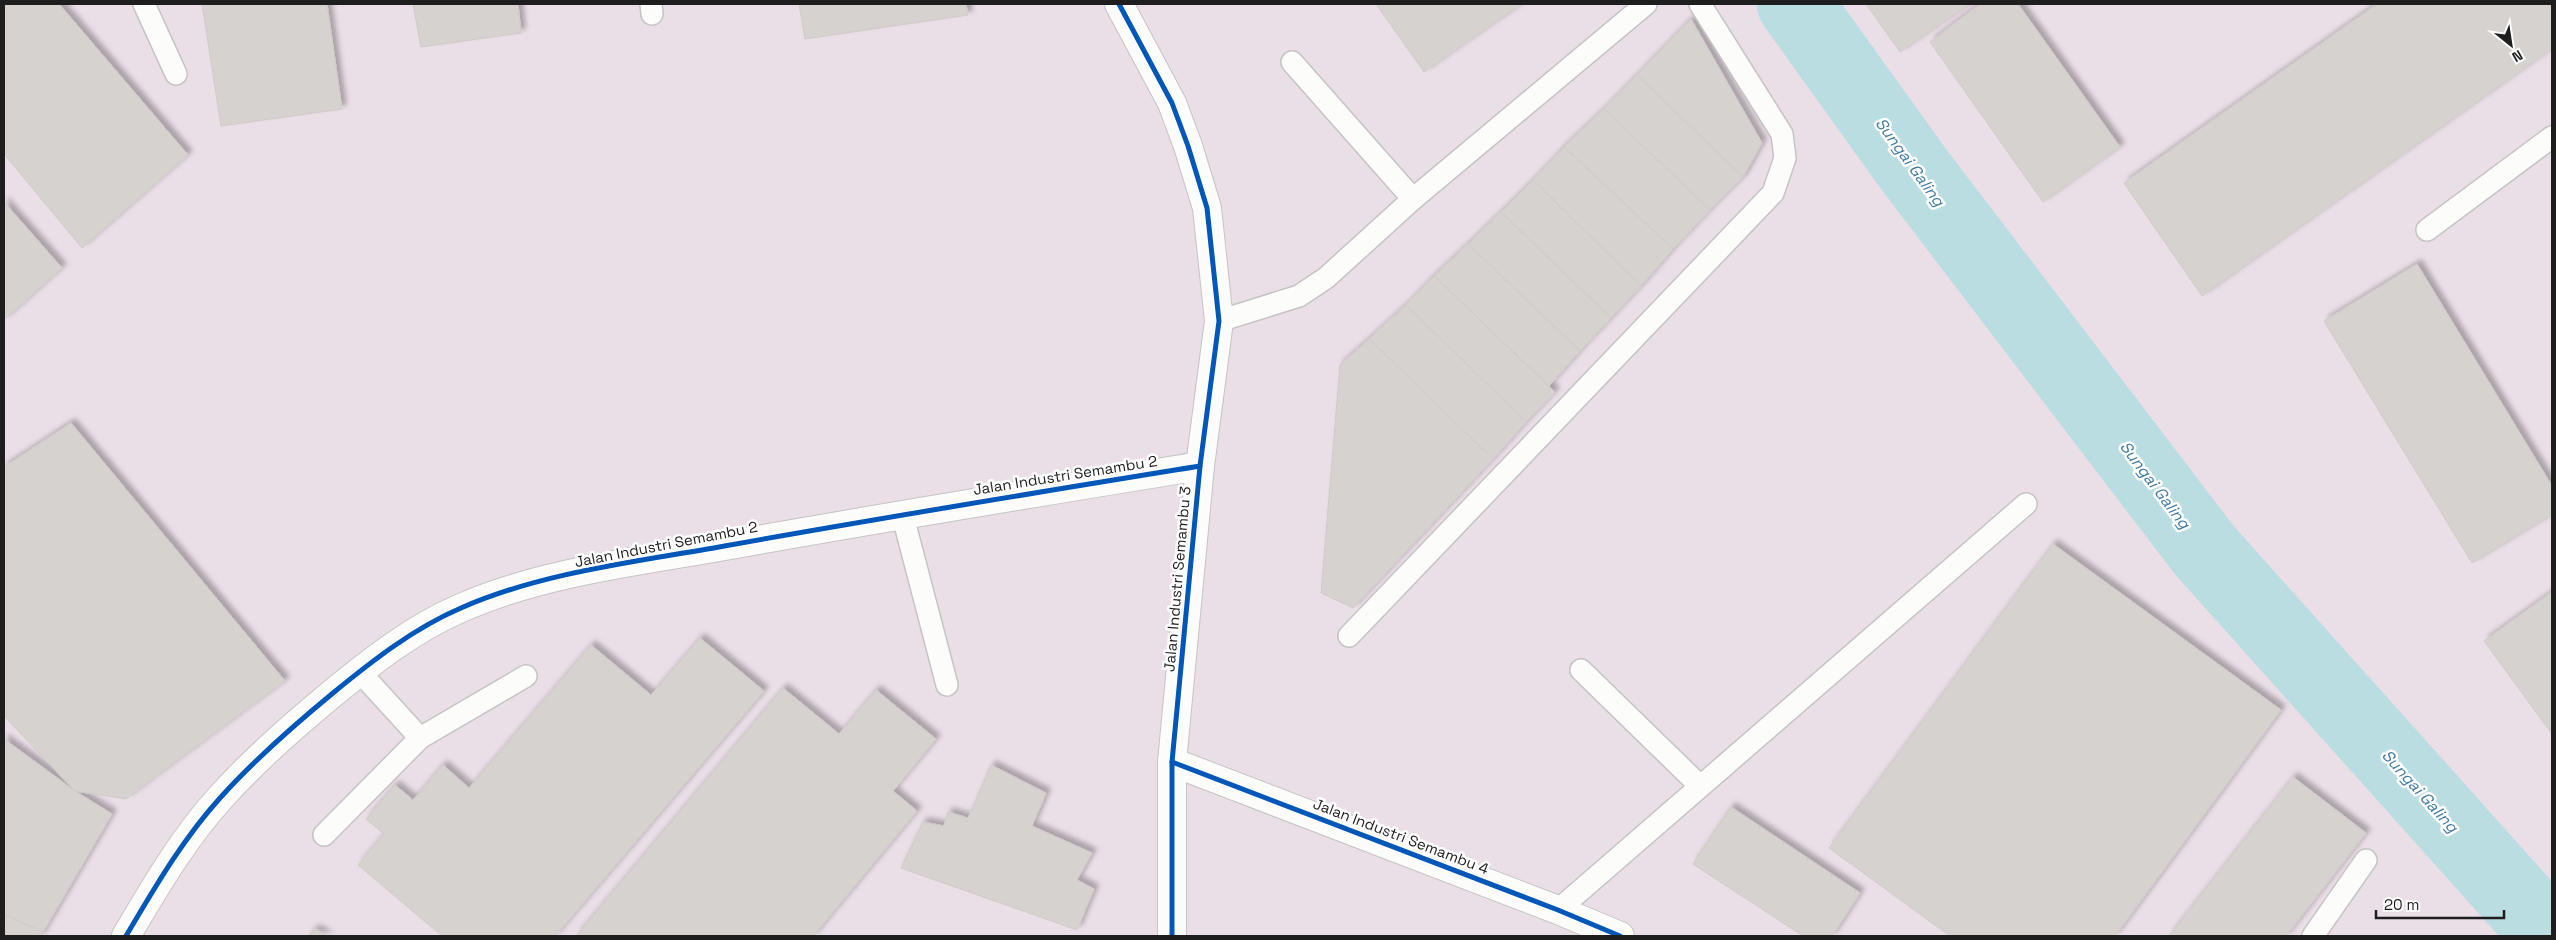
<svg xmlns="http://www.w3.org/2000/svg" width="2556" height="940" viewBox="0 0 2556 940" font-family="'Space Grotesk',sans-serif">
  <defs>
    <filter id="shadow"><feDropShadow dx="4.5" dy="-4.5" stdDeviation="2.5" flood-color="#0004"/></filter>
  </defs>
  <rect width="100%" height="100%" fill="#eceae7"/>
  <rect fill="#eadee7" x="4" y="4" width="2548" height="932"/>
  <g fill="none" stroke-linecap="round" stroke-linejoin="round">
    <path stroke="#b9dde1" stroke-width="76" d="M1795,4L1915,171L2205,551L2550,936"/>
  </g>
  <g fill="#d5d2cf" stroke="#cfcbc8" filter="url(#shadow)">
    <path d="M4,4H59L188,155L82,248L4,154Z"/>
    <path d="M202,4H327L342,109L221,126Z"/>
    <path d="M413,4H518L521,33L421,47Z"/>
    <path d="M799,4H966L968,15L805,39Z"/>
    <path d="M1376,4H1522L1424,72Z"/>
    <path d="M1866,4H1970L1900,52Z"/>
    <path d="M1980,4H2018L2120,147L2043,202L1930,42Z"/>
    <path d="M2377,4H2552V49L2202,296L2124,183Z"/>
    <path d="M1691,19L1762,143L1743,177L1637,75Z"/>
    <path d="M1637,75L1743,177L1710,210L1604,109Z"/>
    <path d="M1604,109L1710,210L1673,249L1564,147Z"/>
    <path d="M1564,147L1673,249L1641,286L1533,180Z"/>
    <path d="M1533,180L1641,286L1611,318L1501,212Z"/>
    <path d="M4,202L62,268L4,320Z"/>
    <path d="M1501,212L1611,318L1580,351L1468,244Z"/>
    <path d="M1468,244L1580,351L1549,386L1434,276Z"/>
    <path d="M2417,264L2552,486V515L2472,563L2324,321Z"/>
    <path d="M1434,276L1555,392L1526,422L1406,305Z"/>
    <path d="M1406,305L1526,422L1493,459L1369,339Z"/>
    <path d="M1369,339L1493,459L1353,608L1321,593L1340,365Z"/>
    <path d="M71,423L285,681L126,799L75,791L4,716V467Z"/>
    <path d="M2053,544L2281,710L2115,936H1950L1829,848Z"/>
    <path d="M2552,592V734L2484,641Z"/>
    <path d="M700,638L764,691L555,936H442L358,865L384,834L366,819L395,785L413,800L443,765L469,788L591,645L651,695Z"/>
    <path d="M783,688L839,734L876,690L936,739L893,791L917,811L813,936H576Z"/>
    <path d="M4,739L75,791L112,814L43,932L4,914Z"/>
    <path d="M991,765L1046,793L1032,826L1092,853L1077,880L1094,889L1077,930L901,868L923,822L944,826L948,812L968,818Z"/>
    <path d="M2293,777L2366,833L2286,936H2169Z"/>
    <path d="M1731,807L1860,893L1832,936H1803L1693,864Z"/>
    <path d="M4,914L43,932L41,936H4Z"/>
    <path d="M315,929L328,936H308Z"/>
  </g>
  <g fill="none" stroke-linecap="round" stroke-linejoin="round">
    <g stroke="#c5c4c3" stroke-width="24">
      <g id="service">
        <path d="M144,4L176,74"/>
        <path d="M651,4L652,14"/>
        <path d="M1292,62L1413,199"/>
        <path d="M2427,230L2552,137"/>
        <path d="M1219,321L1299,296L1326,278L1413,199L1646,4"/>
        <path d="M902,513L947,685"/>
        <path d="M1349,636L1773,193L1785,158L1782,134L1700,4"/>
        <path d="M1581,670L1700,786"/>
        <path d="M359,671L420,738L526,676"/>
        <path d="M324,835L420,738"/>
        <path d="M1558,910L2026,504"/>
        <path d="M2313,936L2366,860"/>
      </g>
    </g>
    <g stroke="#c5c4c3" stroke-width="30">
      <g id="minor">
        <path d="M1119,4L1172,103L1188,146L1207,208L1219,321L1200,466L1172,762V936"/>
        <path d="M1172,762L1558,910L1620,936"/>
        <path d="M126,936C154,889 182,840 220,798C254,760 293,726 333,693C372,661 414,628 461,608C540,573 634,562 719,547C879,518 1040,492 1200,466"/>
      </g>
    </g>
    <use href="#service" stroke="#fcfcfb" stroke-width="21"/>
    <use href="#minor" stroke="#fcfcfb" stroke-width="28"/>
    <g stroke="#fff" stroke-width="8">
      <g id="cycleway">
        <path d="M1119,4L1172,103L1188,146L1207,208L1219,321L1200,466L1172,762V936"/>
        <path d="M1172,762L1558,910L1620,936"/>
        <path d="M126,936C154,889 182,840 220,798C254,760 293,726 333,693C372,661 414,628 461,608C540,573 634,562 719,547C879,518 1040,492 1200,466"/>
      </g>
    </g>
    <use href="#cycleway" stroke="#0057b8" stroke-width="5"/>
  </g>
  <g text-anchor="middle" dominant-baseline="central" stroke-width="5" stroke-linejoin="round" paint-order="stroke">
    <g font-size="15" fill="#1e1e1e" stroke="#fff">
      <text transform="translate(1065 475) rotate(-9)">Jalan Industri Semambu 2</text>
      <text transform="translate(666 544) rotate(-11)">Jalan Industri Semambu 2</text>
      <text transform="translate(1177 579) rotate(-85)">Jalan Industri Semambu 3</text>
      <text transform="translate(1401 836) rotate(21)">Jalan Industri Semambu 4</text>
    </g>
    <g font-size="16" font-style="italic" fill="#427ba0" stroke="#fff">
      <text transform="translate(1910 162) rotate(54)">Sungai Galing</text>
      <text transform="translate(2155 485) rotate(53)">Sungai Galing</text>
      <text transform="translate(2420 791) rotate(48)">Sungai Galing</text>
    </g>
  </g>
  <rect width="2556" height="940" fill="none" stroke="#1e1e1e" stroke-width="10"/>
  <g transform="translate(2511 45) rotate(150)" stroke="#ffffff" stroke-width="4" paint-order="stroke">
  <path d="M0-4L9 19L0 12L-9 19Z" fill="#1e1e1e"/>
  <text y="-8" font-size="14" font-weight="bold" text-anchor="middle" fill="#1e1e1e">N</text>
  </g>
  <path d="M2376 910v8h128v-8" fill="none" stroke="#1e1e1e" stroke-width="2.5"/>
  <text x="2384" y="910" font-size="15" fill="#1e1e1e" stroke="#ffffff" stroke-width="4" paint-order="stroke">20 m</text>
</svg>
